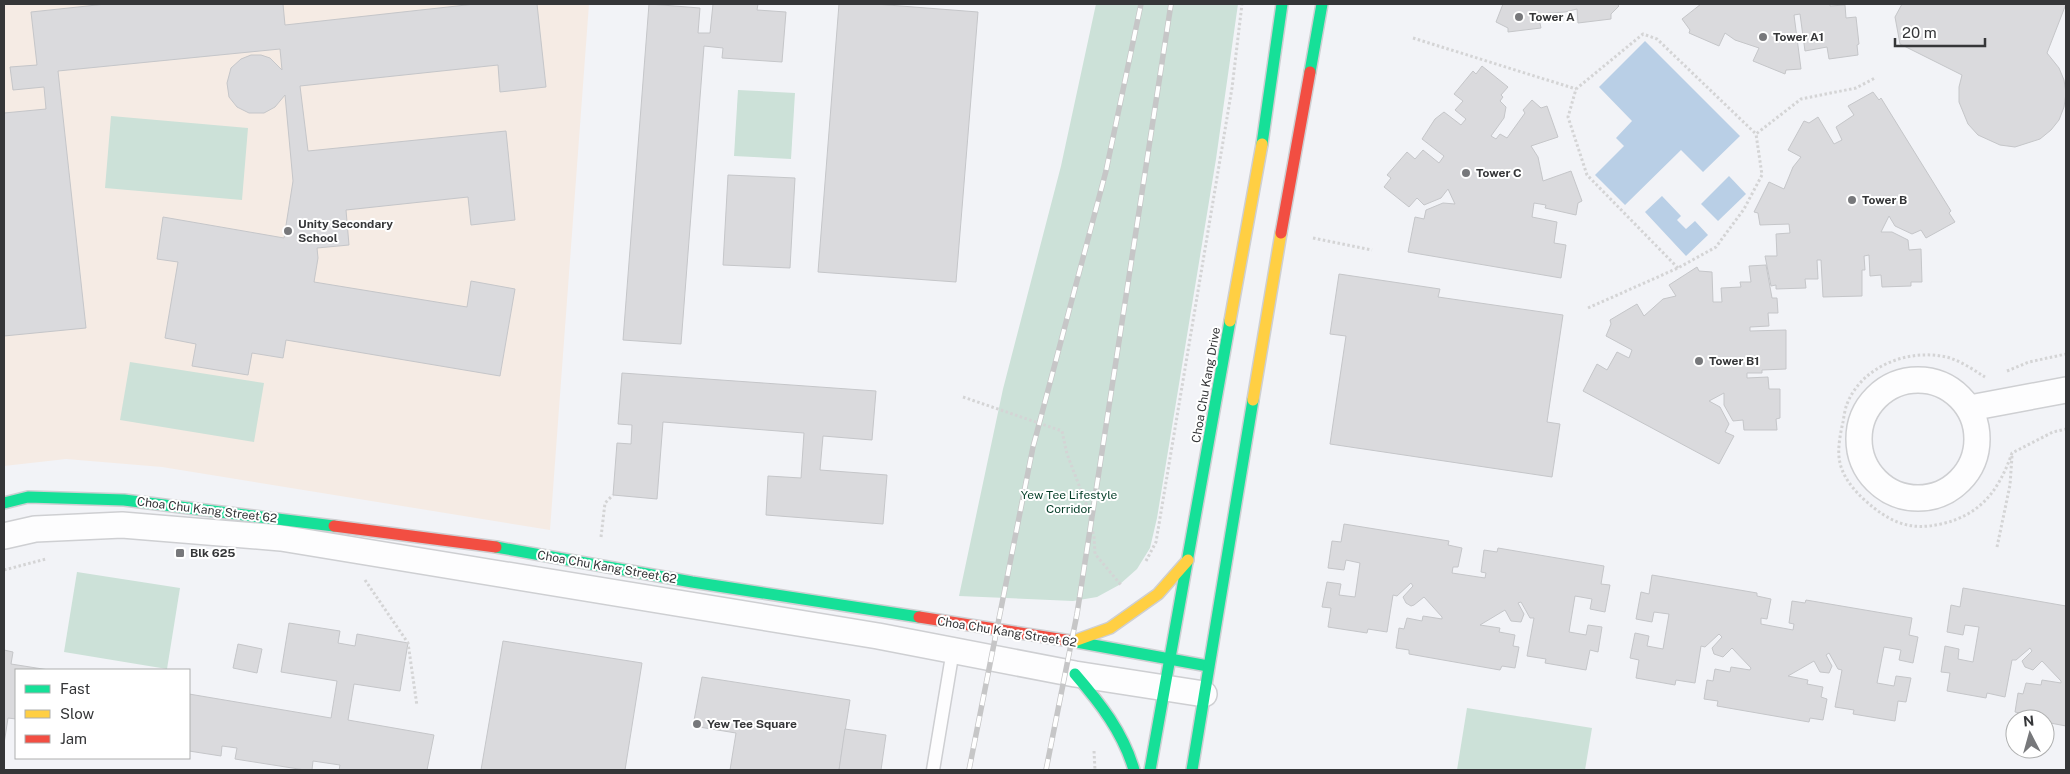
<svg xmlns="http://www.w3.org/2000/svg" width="2070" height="774" viewBox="0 0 2070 774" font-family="'Public Sans',sans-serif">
  <rect width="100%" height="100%" fill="#f2f3f7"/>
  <path fill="#f5ebe4" d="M4,4H589L550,530L162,467L66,459L4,466Z"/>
  <g fill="#cce1d8">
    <path d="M1096,4H1238L1216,159L1157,518L1150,548L1137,569L1119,585L1097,597L1073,601L959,596L1003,389L1061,166Z"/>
    <path d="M738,90L795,93L791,159L734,156Z"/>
    <path d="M111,116L248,128L242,200L105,188Z"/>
    <path d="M130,362L264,383L254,442L120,420Z"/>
    <path d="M77,572L180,588L167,669L64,652Z"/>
    <path d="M1467,708L1592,728L1585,770H1457Z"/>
  </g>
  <g fill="#b9cfe6">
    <path d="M1645,41L1740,136L1703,172L1681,150L1625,205L1595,175L1624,146L1616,138L1632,121L1599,87Z"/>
    <path d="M1729,176L1746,194L1718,221L1701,204Z"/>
    <path d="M1662,196L1681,216L1677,220L1686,229L1695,221L1708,235L1686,256L1645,212Z"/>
  </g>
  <g fill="#dadadd" stroke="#c5c6c9">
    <path d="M106,4H283L285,25L475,4H537L546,87L500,92L498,65L300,86L308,151L506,131L515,220L471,225L468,197L346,210L349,245L317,248L318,258L314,282L467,307L471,281L515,289L500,376L286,340L283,358L252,353L248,375L192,366L196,344L165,338L178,262L157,259L163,217L284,238L293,181L285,95L275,107L264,113H249L237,107L229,97L227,83L231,68L241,59L251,55H261L270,58L282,70L280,49L58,71L86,328L4,336V113L46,109L44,87L13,90L10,67L37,65L31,12Z"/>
    <path d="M649,4L700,8L698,33H710L713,4H758L757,10L786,12L782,62L722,58L723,48L704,46L681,344L623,340Z"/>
    <path d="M839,4H875L978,12L956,282L818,272Z"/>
    <path d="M1503,4H1617L1619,6L1611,14V19L1578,23L1577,9L1565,12L1538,14L1541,28L1508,32V28L1496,22Z"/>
    <path d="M1701,4H1830V6L1845,5L1846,18L1856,17L1859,44L1857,45L1858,55L1829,59L1827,47L1805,51L1800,14L1794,15L1801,69L1786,70L1785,74L1753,61L1759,48L1735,40L1725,33L1719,46L1689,33L1690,30L1682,19Z"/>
    <path d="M1902,4H2066L2047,53L2059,68L2064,80L2066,93L2064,107L2059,120L2051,130L2040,139L2015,147L2000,145L1978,135L1968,124L1959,102V87L1962,75L1900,44L1895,17Z"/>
    <path d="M1482,66L1508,87L1501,95L1503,97L1500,101L1506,107L1504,118L1491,136L1496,139L1500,134L1507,138L1525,113L1523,110L1532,100L1541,108L1547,106L1558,137L1531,146L1538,157L1543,181L1571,171L1582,201L1578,203L1576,215L1545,208L1546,205L1534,203L1532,217L1557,222L1554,243L1566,245L1561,278L1408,252L1415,217L1424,219L1426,210L1443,203L1455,204L1448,189L1441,198L1424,205L1417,198L1409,207L1384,187L1391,178L1387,175L1407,152L1415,159L1423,150L1439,163L1444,156L1422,139L1435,119L1444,112L1461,125L1466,119L1455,110L1463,101L1454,94L1473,71L1476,74Z"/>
    <path d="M1873,92L1879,100L1881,98L1951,211L1949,213L1955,222L1926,238L1921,230L1912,234L1895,226L1889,216L1881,232H1892L1908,240L1909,250L1921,249L1922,282H1911V286L1882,287L1881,275L1870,276L1869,255L1864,256L1865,270H1862V296L1823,297L1821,260H1817L1818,279H1805L1806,288L1776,289V285L1771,286L1765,256H1777L1776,234L1790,233L1789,224L1760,225L1758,213L1754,212L1769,182L1784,189L1793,167L1801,157L1788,150L1804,121L1809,123L1818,117L1834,144L1842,140L1836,127L1854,115L1848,106Z"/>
    <path d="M728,175L795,178L790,268L723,265Z"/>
    <path d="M1766,265L1772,298H1777L1778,313H1768L1769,326L1750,327V331L1786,330V369L1762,370V373H1747V378L1768,377L1769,389H1780V418L1776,419L1777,430H1744L1743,420L1733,421L1724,405V393L1709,401L1720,407L1729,424L1725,432L1734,436L1719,464L1583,391L1597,364L1607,370L1617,352L1629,358L1632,350L1606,336L1611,324L1610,320L1637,304L1644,316L1663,299L1676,296L1669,285L1697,267L1699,271L1712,272L1713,302H1722L1721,288L1741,287L1740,282H1751L1749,266Z"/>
    <path d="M1339,274L1440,289L1438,297L1563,315L1547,422L1560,424L1552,477L1330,444L1346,336L1330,334Z"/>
    <path d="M622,373L876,391L872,440L823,436L820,470L887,475L883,524L766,515L768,476L801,478L804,433L663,422L657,499L613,495L617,443L631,444L632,425L618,424Z"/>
    <path d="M1344,524L1449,541L1448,545L1462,548L1458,567H1453L1452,573L1485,578L1486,573L1481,572L1484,550L1497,552L1498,548L1604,566L1601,584L1610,585L1605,612L1590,609L1592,599L1575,596L1569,632L1586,635L1588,625L1602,627L1598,652L1590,650L1586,670L1545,663L1546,659L1527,656L1534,618H1530L1521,602L1518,603L1524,614L1521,622L1511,621L1505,610L1480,625L1500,628L1499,632L1515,635L1513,646L1519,647L1515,668L1502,666L1500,670L1409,654V650L1396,648L1399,628L1404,629L1407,618L1422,621L1423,616L1442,619V617L1424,597L1414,605L1411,606L1406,603L1403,597L1413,586L1411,583L1397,596L1393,595L1387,632L1368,629L1367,633L1328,627L1331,608L1322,607L1327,582L1341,584L1339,595L1355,597L1360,563L1346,560L1344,570L1328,568L1332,541L1341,542Z"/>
    <path d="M1652,575L1757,593V596L1771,599L1767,619L1761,618V624L1793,630L1794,624L1789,623L1792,601L1805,603L1806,600L1912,618L1909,635L1918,637L1913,663L1899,660L1901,650L1884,647L1877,683L1894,686L1896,676L1911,678L1906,702L1898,701L1895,721L1853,714L1854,710L1835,707L1842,670L1838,669L1829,653L1826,655L1832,666L1829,673L1820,672L1814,661L1788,676L1808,680L1807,684L1823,687L1821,697L1827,699L1823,720L1810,718L1809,722L1717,706L1718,701L1704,699L1707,680L1713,681L1715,669L1730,672L1731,667L1750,670L1751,668L1732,648L1723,657L1714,654L1712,648L1722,637L1719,634L1705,647L1701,646L1695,683L1676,680L1675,685L1636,678L1639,660L1630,658L1635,633L1649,636L1647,646L1663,649L1669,614L1654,612L1652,622L1636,619L1641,592L1649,594Z"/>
    <path d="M1963,588L2066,606V726L2045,722V719H2027L2028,715L2015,712L2018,693L2023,694L2026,683L2041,685L2042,680L2061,683V681L2042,661L2033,670L2025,667L2022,661L2032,651L2030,648L2016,660H2012L2005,697L1987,693L1986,698L1947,691L1950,673L1941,672L1945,646L1959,649L1958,659L1973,662L1979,627L1965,625L1963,635L1947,632L1951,605L1960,607Z"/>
    <path d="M289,623L340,631L338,643L355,646L357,634L408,643L400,691L354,684L348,720L434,735L427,770H339L340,765L313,761L312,770H305L235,759L237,748L222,746L221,756L189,751V694L331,718L337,681L281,672Z"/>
    <path d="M503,641L642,663L625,770H481Z"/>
    <path d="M238,644L262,649L257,673L233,668Z"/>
    <path d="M4,650L13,652L11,664L49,670H16V719L8,718L4,744Z"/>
    <path d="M702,677L850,700L839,770H730L736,733L693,726Z"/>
    <path d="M845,729L886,735L881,770H839Z"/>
  </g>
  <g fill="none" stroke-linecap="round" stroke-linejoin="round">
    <g stroke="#cecfd2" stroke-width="15">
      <path id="lane" d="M933,770L953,650"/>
    </g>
    <g stroke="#cecfd2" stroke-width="28">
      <g id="street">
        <circle cx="1918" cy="439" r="59"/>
        <path d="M1970,408L2066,390"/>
        <path d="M4,536L35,529L122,525L281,538L878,636L1075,674L1204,694"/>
      </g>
    </g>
    <g stroke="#cecfd2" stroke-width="14">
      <g id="fast">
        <path d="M1310,72L1322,4"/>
        <path d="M1262,144L1282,4"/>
        <path d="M4,503L28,497L124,500L334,526"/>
        <path d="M496,547L692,582L919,617"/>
        <path d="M1071,641L1208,666"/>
        <path d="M1075,674C1100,703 1123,732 1134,770"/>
        <path d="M1150,770L1230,321"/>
        <path d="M1192,770L1253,400"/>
      </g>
    </g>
    <g stroke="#cecfd2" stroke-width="14">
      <g id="slow">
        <path d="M1230,321L1262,144"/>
        <path d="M1253,400L1281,233"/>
        <path d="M1074,641L1110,628L1158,594L1188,560"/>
      </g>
    </g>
    <g stroke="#cecfd2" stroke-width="14">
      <g id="jam">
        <path d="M1281,233L1310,72"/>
        <path d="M334,526L496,547"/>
        <path d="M919,617L1071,641"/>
      </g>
    </g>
    <g stroke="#d4d4d5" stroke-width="3" stroke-dasharray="2.5 2.5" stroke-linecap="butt">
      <path d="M1413,38L1576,89"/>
      <path d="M1313,238L1372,250"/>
      <path d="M1678,268L1587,175L1568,117L1576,89L1643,34L1657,39L1756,134L1801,99L1856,88L1875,78"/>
      <path d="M1588,308L1678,268L1716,247L1744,209L1762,175L1756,134"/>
      <path d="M2007,371L2029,362L2066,354"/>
      <path d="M1985,377C1972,369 1957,358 1941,356C1904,350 1861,368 1847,404C1845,409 1844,416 1843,422C1840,435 1837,451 1840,463C1844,481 1860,497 1874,508C1896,525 1914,530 1941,524C1981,515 1999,490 2012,453L2053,432L2066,429"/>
      <path d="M963,397L1062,431L1067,454L1087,506L1094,537L1095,554L1121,585"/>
      <path d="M601,537L605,503L613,495"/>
      <path d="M1997,547L2010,485L2012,456"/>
      <path d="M1146,561L1156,542L1232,88L1242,4"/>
      <path d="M4,570L46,559"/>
      <path d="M365,580L408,643L417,706"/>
      <path d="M1094,751L1095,770"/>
    </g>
    <use href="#lane" stroke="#fdfdfe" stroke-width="12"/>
    <use href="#street" stroke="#fdfdfe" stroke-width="25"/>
    <use href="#fast" stroke="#16e098" stroke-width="11"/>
    <use href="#slow" stroke="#ffcf43" stroke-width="11"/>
    <use href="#jam" stroke="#f24e42" stroke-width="11"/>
    <g stroke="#c6c6c7" stroke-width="5.5">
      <g id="rail">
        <path d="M969,770L1033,447L1106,171L1141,4"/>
        <path d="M1046,770L1077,614L1171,4"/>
      </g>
    </g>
    <use href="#rail" stroke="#fff" stroke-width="4" stroke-dasharray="11" stroke-linecap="butt"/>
  </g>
  <g fill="#77787b" stroke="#fff" stroke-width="2">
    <circle cx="1519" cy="17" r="5"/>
    <circle cx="1763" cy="37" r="5"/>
    <circle cx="1466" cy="173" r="5"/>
    <circle cx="1852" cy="200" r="5"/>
    <circle cx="288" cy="231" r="5"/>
    <circle cx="1699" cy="361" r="5"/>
    <rect x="175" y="548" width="10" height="10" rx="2.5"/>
    <circle cx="697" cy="724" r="5"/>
  </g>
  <g text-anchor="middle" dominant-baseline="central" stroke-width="4" stroke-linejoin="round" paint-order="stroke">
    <g font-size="12" font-weight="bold" fill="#353638" stroke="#fff" text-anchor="start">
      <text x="1529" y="17">Tower A</text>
      <text x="1773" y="37">Tower A1</text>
      <text x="1476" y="173">Tower C</text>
      <text x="1862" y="200">Tower B</text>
      <text x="298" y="224">Unity Secondary<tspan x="298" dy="14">School</tspan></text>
      <text x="1709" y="361">Tower B1</text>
      <text x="190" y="553">Blk 625</text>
      <text x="707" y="724">Yew Tee Square</text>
    </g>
    <g font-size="12" fill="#353638" stroke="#fff">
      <text transform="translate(1206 385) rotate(-80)">Choa Chu Kang Drive</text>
      <text transform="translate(207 510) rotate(7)">Choa Chu Kang Street 62</text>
      <text transform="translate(607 567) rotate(10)">Choa Chu Kang Street 62</text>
      <text transform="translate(1007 632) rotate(9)">Choa Chu Kang Street 62</text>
    </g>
    <g font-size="12" fill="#033d27" stroke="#fff">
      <text x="1069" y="495">Yew Tee Lifestyle<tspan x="1069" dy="14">Corridor</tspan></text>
    </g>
  </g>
  <rect width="2070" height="774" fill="none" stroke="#353638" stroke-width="10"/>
  <rect x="15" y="669" width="175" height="90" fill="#ffffff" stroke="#aeafaf"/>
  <rect x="25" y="685" width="25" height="8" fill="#16e098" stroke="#aeafaf"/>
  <text x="60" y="694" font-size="15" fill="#353638">Fast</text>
  <rect x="25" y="710" width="25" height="8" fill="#ffcf43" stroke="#aeafaf"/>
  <text x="60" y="719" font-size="15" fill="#353638">Slow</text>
  <rect x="25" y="735" width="25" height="8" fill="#f24e42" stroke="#aeafaf"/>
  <text x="60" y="744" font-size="15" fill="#353638">Jam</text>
  <g transform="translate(2030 734) rotate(354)"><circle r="24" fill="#ffffff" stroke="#aeafaf"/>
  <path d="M0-4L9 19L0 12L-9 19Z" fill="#77787b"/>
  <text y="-8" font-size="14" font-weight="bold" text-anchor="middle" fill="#353638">N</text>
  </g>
  <path d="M1895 38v8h90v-8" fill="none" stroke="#353638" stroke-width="2.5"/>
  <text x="1902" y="38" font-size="15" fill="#353638" stroke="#ffffff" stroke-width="4" paint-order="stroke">20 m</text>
</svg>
